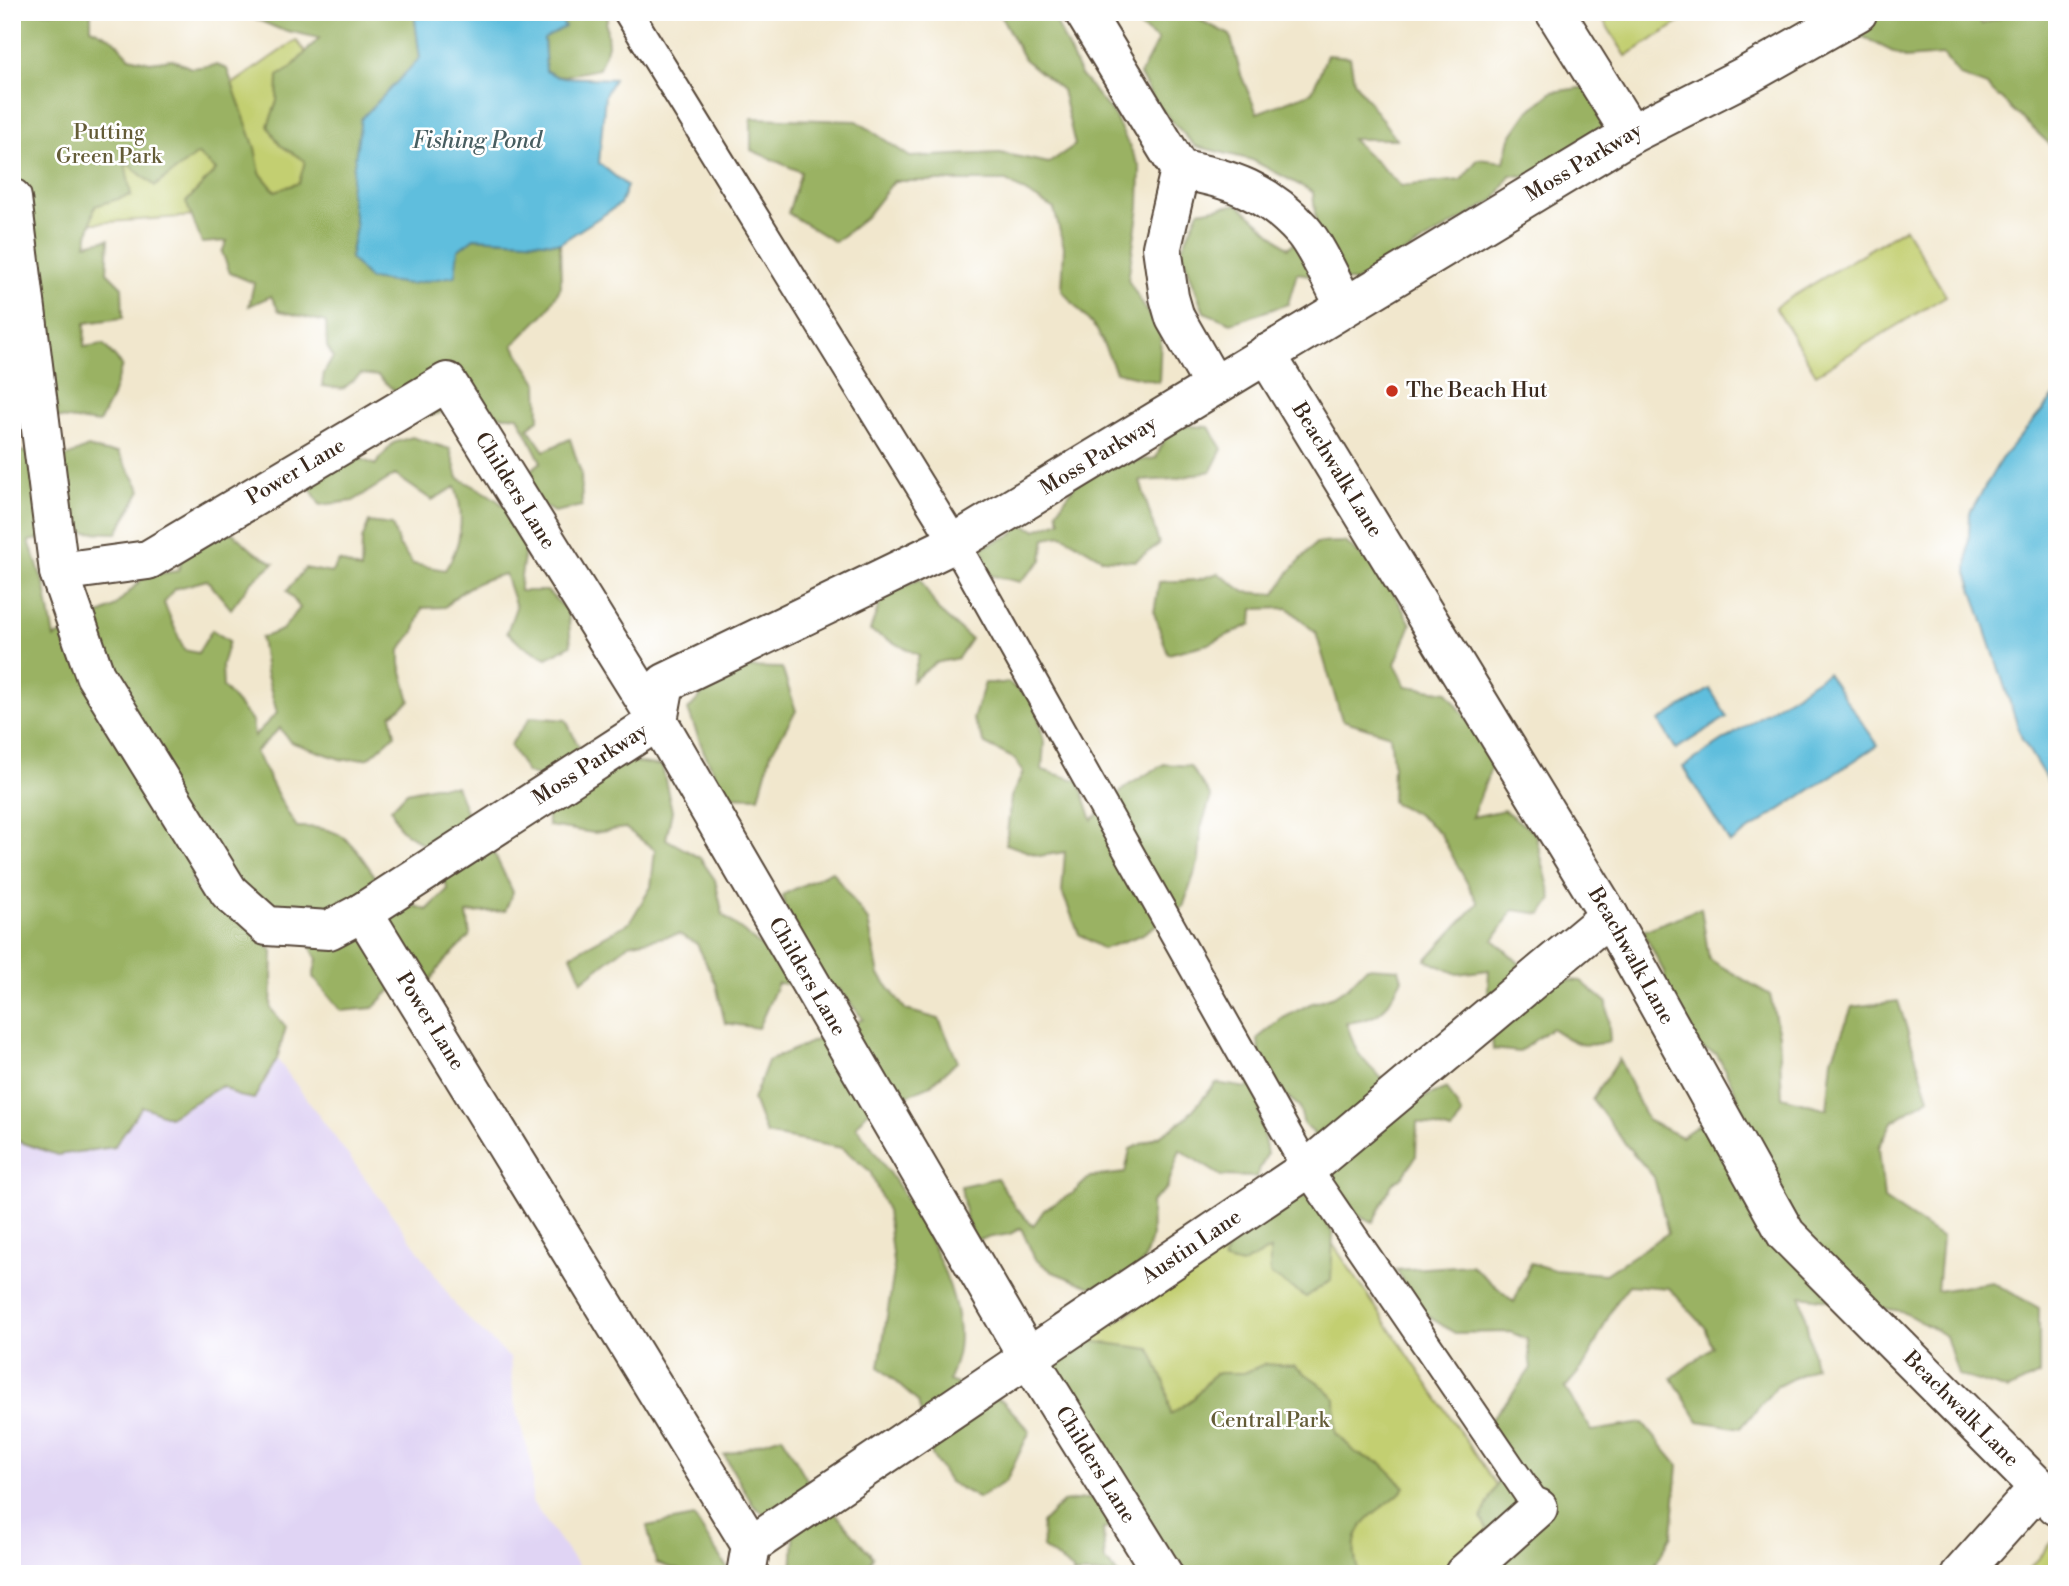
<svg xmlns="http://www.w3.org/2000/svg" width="2069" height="1586" viewBox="0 0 2069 1586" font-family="'Libre Bodoni',serif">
  <rect width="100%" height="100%" fill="#fff"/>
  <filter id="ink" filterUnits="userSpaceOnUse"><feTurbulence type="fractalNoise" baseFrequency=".0143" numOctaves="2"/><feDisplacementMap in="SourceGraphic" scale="14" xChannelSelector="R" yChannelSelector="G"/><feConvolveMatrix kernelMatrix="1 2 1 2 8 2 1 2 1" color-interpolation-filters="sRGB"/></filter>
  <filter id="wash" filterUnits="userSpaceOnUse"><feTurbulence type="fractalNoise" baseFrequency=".00686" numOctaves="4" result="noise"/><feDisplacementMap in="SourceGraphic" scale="28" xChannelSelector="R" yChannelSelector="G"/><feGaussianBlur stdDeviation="1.57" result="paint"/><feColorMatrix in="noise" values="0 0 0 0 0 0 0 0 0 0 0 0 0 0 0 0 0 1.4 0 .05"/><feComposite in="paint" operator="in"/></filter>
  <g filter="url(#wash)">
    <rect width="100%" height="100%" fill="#f1e7cd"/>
    <path fill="#e0d4f4" d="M277,1059L416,1247L458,1309L510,1358L514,1401L532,1465V1502L584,1574H12V1139L57,1155L114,1147L142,1106L169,1117L222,1086L238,1096L264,1084Z"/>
    <g fill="#c3cf71" stroke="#7f7c48" stroke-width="2">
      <path d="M46,12L195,110L296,40L350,108L303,217L195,216L81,224Z"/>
      <path d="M1598,12H1696L1626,56Z"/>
      <path d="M1905,228L1946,296L1816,374L1775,307Z"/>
      <path d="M1299,1194L1513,1510L1439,1574H1190L1054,1366Z"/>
      <path d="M2051,1542L2057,1543V1574H2025Z"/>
    </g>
    <g fill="#9ab263" stroke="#6a6e40" stroke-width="2">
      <path d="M12,12H91V28L113,39L130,57L150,62L172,59L191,68L217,65L227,69L255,148L260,173L275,191L299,183L305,161L280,145L268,126L277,101L278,76L291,68L319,38L279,29L240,12H414L420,58L396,84L350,191L356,227L350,258L458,250L474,238L560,243L561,287L547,311L513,345L538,384L539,419L528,428L544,451L570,439L581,473L582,506L554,512L529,498L530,471L541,462L518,416H489L469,379L435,376L440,413L417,419L399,395L378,376L361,374L343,389L322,386L324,373L333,357L327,347L326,322L279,311L271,296L249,306L254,283L230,273L222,252L227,241L202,243L186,202L216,170L198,154L155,186L125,162L131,195L95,206L86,244L109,239L107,272L122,287L123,318L85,323L84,347L103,344L122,365L111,399L99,423L20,413L17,450L60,460L88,447L105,452H118L141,490L117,533L78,532L29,541L45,587L54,638L114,607L146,575L178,571L193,521L234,534L253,551L274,563L251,582L231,609L207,580L174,589L164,603L184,650L198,653L212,630L229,641L222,665L223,687L252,721L254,736L277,713L266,672L261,638L282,630L300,608L287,591L305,568L331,573L339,561L361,570L362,540L369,522L392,525L399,545L413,564L445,570C462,545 465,515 455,487L432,500L395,475L353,501L320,505L307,483L355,456L375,465L393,443L412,437L450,449L458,478C486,492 517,506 524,541C527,554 519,576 520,591H547L568,611L571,645L547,658L520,644L507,632L516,607L505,574C480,580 463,587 445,607L422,608L415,630L400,650V664L410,701L391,715L395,735L369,758L343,760L290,742L280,728L255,752C270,777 280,804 297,827C344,826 350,841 375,876L362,896L406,903L427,910L448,889L427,847L400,829L391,809L407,792L434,786H456L468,816L496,857L513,892L505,911L467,913L470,936L441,965L428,984L391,990L373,1008L341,1011L313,977L317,959L292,914L255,898L195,858L191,884C227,903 246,921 273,952L271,1009L286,1027L277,1059L254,1099L238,1096L222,1086L169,1117L142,1106L114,1147L57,1155L12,1139Z"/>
      <path d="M556,12H610L606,23L608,45L599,69L558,77L546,71L544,38L564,27Z"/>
      <path d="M999,12H1044L1056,22L1080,74L1114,115L1140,168L1139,207L1128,280L1161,335L1159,382L1116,372L1097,330L1062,291L1064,247L1054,209L1006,181H894L866,217L835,242L788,213L801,172L751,150V118L857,121L910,157L1000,153L1049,163L1075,145L1062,90L1024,59Z"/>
      <path d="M1120,12H1170L1198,19L1230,35L1241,75L1257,113L1312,92L1327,55L1350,57L1354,81L1396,139H1352L1401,186L1461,180L1478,159L1504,162L1510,138L1528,112L1552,92L1586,87L1617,123L1581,180L1510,175L1496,199L1355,282L1297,273L1288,304L1231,323L1204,312L1181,250L1199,211L1238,204L1288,248L1316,224L1313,192L1252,160L1195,146L1156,104L1140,75L1158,40Z"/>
      <path d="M1857,12H1973L1982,24L2016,12H2057V151L1987,86L1960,76L1943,55L1905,58L1853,32Z"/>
      <path d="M1170,425L1209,427L1222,449L1211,471L1175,479L1140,481L1159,544L1135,561L1103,559L1062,535L1045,538L1042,560L1020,582L989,575L982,547L1014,534L1017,523L1036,530L1060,521L1057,511L1075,485L1109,465L1156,458Z"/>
      <path d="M1345,542L1383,574L1411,624L1395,664L1406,686L1447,692L1470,723L1493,763L1472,817L1504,810L1535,833L1552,899L1542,914L1513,910L1494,940L1520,964L1555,979L1581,981L1607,1003L1610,1041C1581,1049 1575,1044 1551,1028L1519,1052L1493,1049L1488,992L1489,970L1457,974L1426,960L1478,903L1440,833L1417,814L1392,802L1393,763L1390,735L1342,720L1316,633L1288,608L1253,609L1252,624L1208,644L1168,654L1154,613L1159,582L1197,580L1218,573L1245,592L1275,594L1290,571L1316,543Z"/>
      <path d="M920,579L938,610L971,639L958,658L935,663L912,681L919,655L870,631L882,596Z"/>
      <path d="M727,667L782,668L796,711L771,753L759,797L726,796L704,752L688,710Z"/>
      <path d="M985,683H1009L1035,702L1044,742L1042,770L1079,781L1092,820L1127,786L1164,764L1190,766L1211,797L1201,828L1199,860L1183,907L1141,935L1103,949L1079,934L1062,892L1065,852L1040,856L1006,844L1011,797L1023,772L1015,759L985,744L973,719Z"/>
      <path d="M531,717L566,720L582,754L662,766L672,811L666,839L700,858L715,880L723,915L762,947L786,913L782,895L832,871L868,921L879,975L906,1010L939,1019L958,1061L929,1086L866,1113L856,1126C895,1179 968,1281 958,1349C957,1360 952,1370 949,1381L1003,1401L1030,1431L1006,1481L978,1498L949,1482L932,1455L918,1402L879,1367L894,1271L887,1211L870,1171L842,1148L766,1134L753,1100L768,1061L863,1019L839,989L778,983L758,1028L725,1023L716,984L697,944L679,934L629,944L582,981L571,955L630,922L651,887L655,850L625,828L594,833L548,826L547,779L527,773L510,745Z"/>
      <path d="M1701,908L1709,959L1770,995L1779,1035L1782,1097L1827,1109L1832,1059L1852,1007L1898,1001L1929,1098L1892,1122L1879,1147L1884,1199L1942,1238L1937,1291L1992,1282L2039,1308V1375L2008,1390L1958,1375L1946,1336L1901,1311L1801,1296L1815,1367L1776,1387L1741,1428L1698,1421L1672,1378L1712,1347L1705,1327L1669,1288L1629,1285L1615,1303L1586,1363L1565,1388L1592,1431L1643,1423L1678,1465L1672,1535L1650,1574H1511L1481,1518L1507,1463L1476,1437L1514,1392L1531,1368L1527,1339L1510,1332L1455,1333L1421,1312L1396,1270L1471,1265L1514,1302L1531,1263L1554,1270L1605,1274L1668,1233L1654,1177L1627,1146L1592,1099L1619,1059L1647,1120L1681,1137L1738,1097L1717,1054L1657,1034L1665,974L1643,931Z"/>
      <path d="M1367,967L1399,969L1402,979C1384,1010 1385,1018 1346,1023C1351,1033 1353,1046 1359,1054C1373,1073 1393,1088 1412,1102L1447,1088L1462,1115L1452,1131L1417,1122L1416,1156L1403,1176L1392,1184L1373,1222L1357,1215L1343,1193L1322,1177L1313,1132L1304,1125L1299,1106L1277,1089L1259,1112L1267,1154L1256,1177L1221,1176L1180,1150L1167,1188L1151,1202L1152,1236L1144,1261L1126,1279L1090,1287L1053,1272L1035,1259L1021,1228L1010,1234L975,1240L966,1219L961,1186L997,1178L1016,1208L1033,1226L1044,1210L1073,1193L1090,1177L1125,1173L1130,1149L1159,1136L1185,1119L1216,1083L1247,1088L1260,1066L1258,1038L1283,1018L1310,1004L1334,996L1349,986Z"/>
      <path d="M1300,1189L1321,1214L1333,1234L1331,1280L1306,1297L1270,1274V1250L1241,1265L1223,1260L1237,1225Z"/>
      <path d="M1075,1339L1150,1349L1165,1383L1171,1414L1194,1398L1215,1373H1244L1264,1364L1294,1366L1319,1383L1335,1398L1336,1433L1357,1454L1381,1463L1405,1487C1400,1495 1393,1499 1385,1505C1357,1524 1348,1540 1359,1574H1139L1126,1527L1103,1529L1105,1561L1118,1574H1073V1570L1043,1548L1042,1523L1063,1502L1092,1498L1089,1477L1070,1441L1053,1356Z"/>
      <path d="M782,1436L809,1483L873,1557L865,1574H792L794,1538L753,1505L724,1455Z"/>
      <path d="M694,1517L729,1571L736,1574H690L656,1563L647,1526Z"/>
    </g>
    <g fill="#5fbedd" stroke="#4d747e" stroke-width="2">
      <path d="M414,12H556L565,27L544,39L546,71L558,77L614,79L605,95L599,163L627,186L620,204L560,243L474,238L458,250L455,276L410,284L369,279L350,258L356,227L350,191L361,119L420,58Z"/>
      <path d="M2057,393V797L2022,739L1967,573L1970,513L2001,459Z"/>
      <path d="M1827,673L1878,745L1730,843L1683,767Z"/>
      <path d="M1710,689L1727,717L1676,749L1659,721Z"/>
    </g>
  </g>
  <g filter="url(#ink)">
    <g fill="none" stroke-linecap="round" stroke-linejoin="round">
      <g stroke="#564638" stroke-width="32">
        <path id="lane" d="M628,12L955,543L1307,1169L1538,1508"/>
      </g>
      <g stroke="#564638" stroke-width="42">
        <g id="street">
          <path d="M1084,12L1180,170L1162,247L1169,297L1175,318L1214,386"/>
          <path d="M1555,12L1631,134"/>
          <path d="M1180,170C1231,178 1268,192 1303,231C1317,247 1334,286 1345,306"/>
          <path id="s1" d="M12,198L59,572L148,560L447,382L658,721L1028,1357L1163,1574"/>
          <path id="s2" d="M1266,354L1609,916L1786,1234L2057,1506"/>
          <path id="s3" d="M59,572L95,675L229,892L267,926L329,930L363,912L751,1545L746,1574"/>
          <path id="s4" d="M363,912L658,721L665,683L955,543L1631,134L1749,74L1858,12"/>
          <path id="s5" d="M751,1545L1307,1169L1609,916"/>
          <path d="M1464,1574L1538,1508"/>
          <path d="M1961,1574L2039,1487"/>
        </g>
      </g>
      <use href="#lane" stroke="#fff" stroke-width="28"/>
      <use href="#street" stroke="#fff" stroke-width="38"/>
    </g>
  </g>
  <circle fill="#c8321e" stroke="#fff" stroke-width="2.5" cx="1392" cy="391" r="7"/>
  <g text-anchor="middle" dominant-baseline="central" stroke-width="5" stroke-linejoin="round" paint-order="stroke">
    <g font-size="21" fill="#645c37" stroke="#fff">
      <text x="109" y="133">Putting<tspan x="109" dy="24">Green Park</tspan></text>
      <text x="1270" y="1421">Central Park</text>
    </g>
    <g font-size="21" fill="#3b2a1e" stroke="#fff">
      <text stroke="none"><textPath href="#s4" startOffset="1447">Moss Parkway</textPath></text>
      <text stroke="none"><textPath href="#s4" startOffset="880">Moss Parkway</textPath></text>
      <text stroke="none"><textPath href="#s2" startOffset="136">Beachwalk Lane</textPath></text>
      <text stroke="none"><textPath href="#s1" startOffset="639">Power Lane</textPath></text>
      <text stroke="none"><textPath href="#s1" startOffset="943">Childers Lane</textPath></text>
      <text stroke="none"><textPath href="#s4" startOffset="271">Moss Parkway</textPath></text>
      <text stroke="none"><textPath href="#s2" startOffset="704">Beachwalk Lane</textPath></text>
      <text stroke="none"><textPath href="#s1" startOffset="1510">Childers Lane</textPath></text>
      <text stroke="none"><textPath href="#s3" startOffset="644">Power Lane</textPath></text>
      <text stroke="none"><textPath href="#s5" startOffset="532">Austin Lane</textPath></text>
      <text stroke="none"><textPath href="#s2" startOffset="1270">Beachwalk Lane</textPath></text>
      <text stroke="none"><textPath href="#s1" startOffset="2077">Childers Lane</textPath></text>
    </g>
    <g font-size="21" fill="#3b2a1e" stroke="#fff" text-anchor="start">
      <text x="1406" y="391">The Beach Hut</text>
    </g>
    <g font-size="23" font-style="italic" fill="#485e61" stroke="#fff">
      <text x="477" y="141">Fishing Pond</text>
    </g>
  </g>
  <rect width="2069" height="1586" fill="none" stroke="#fff" stroke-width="42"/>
</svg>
